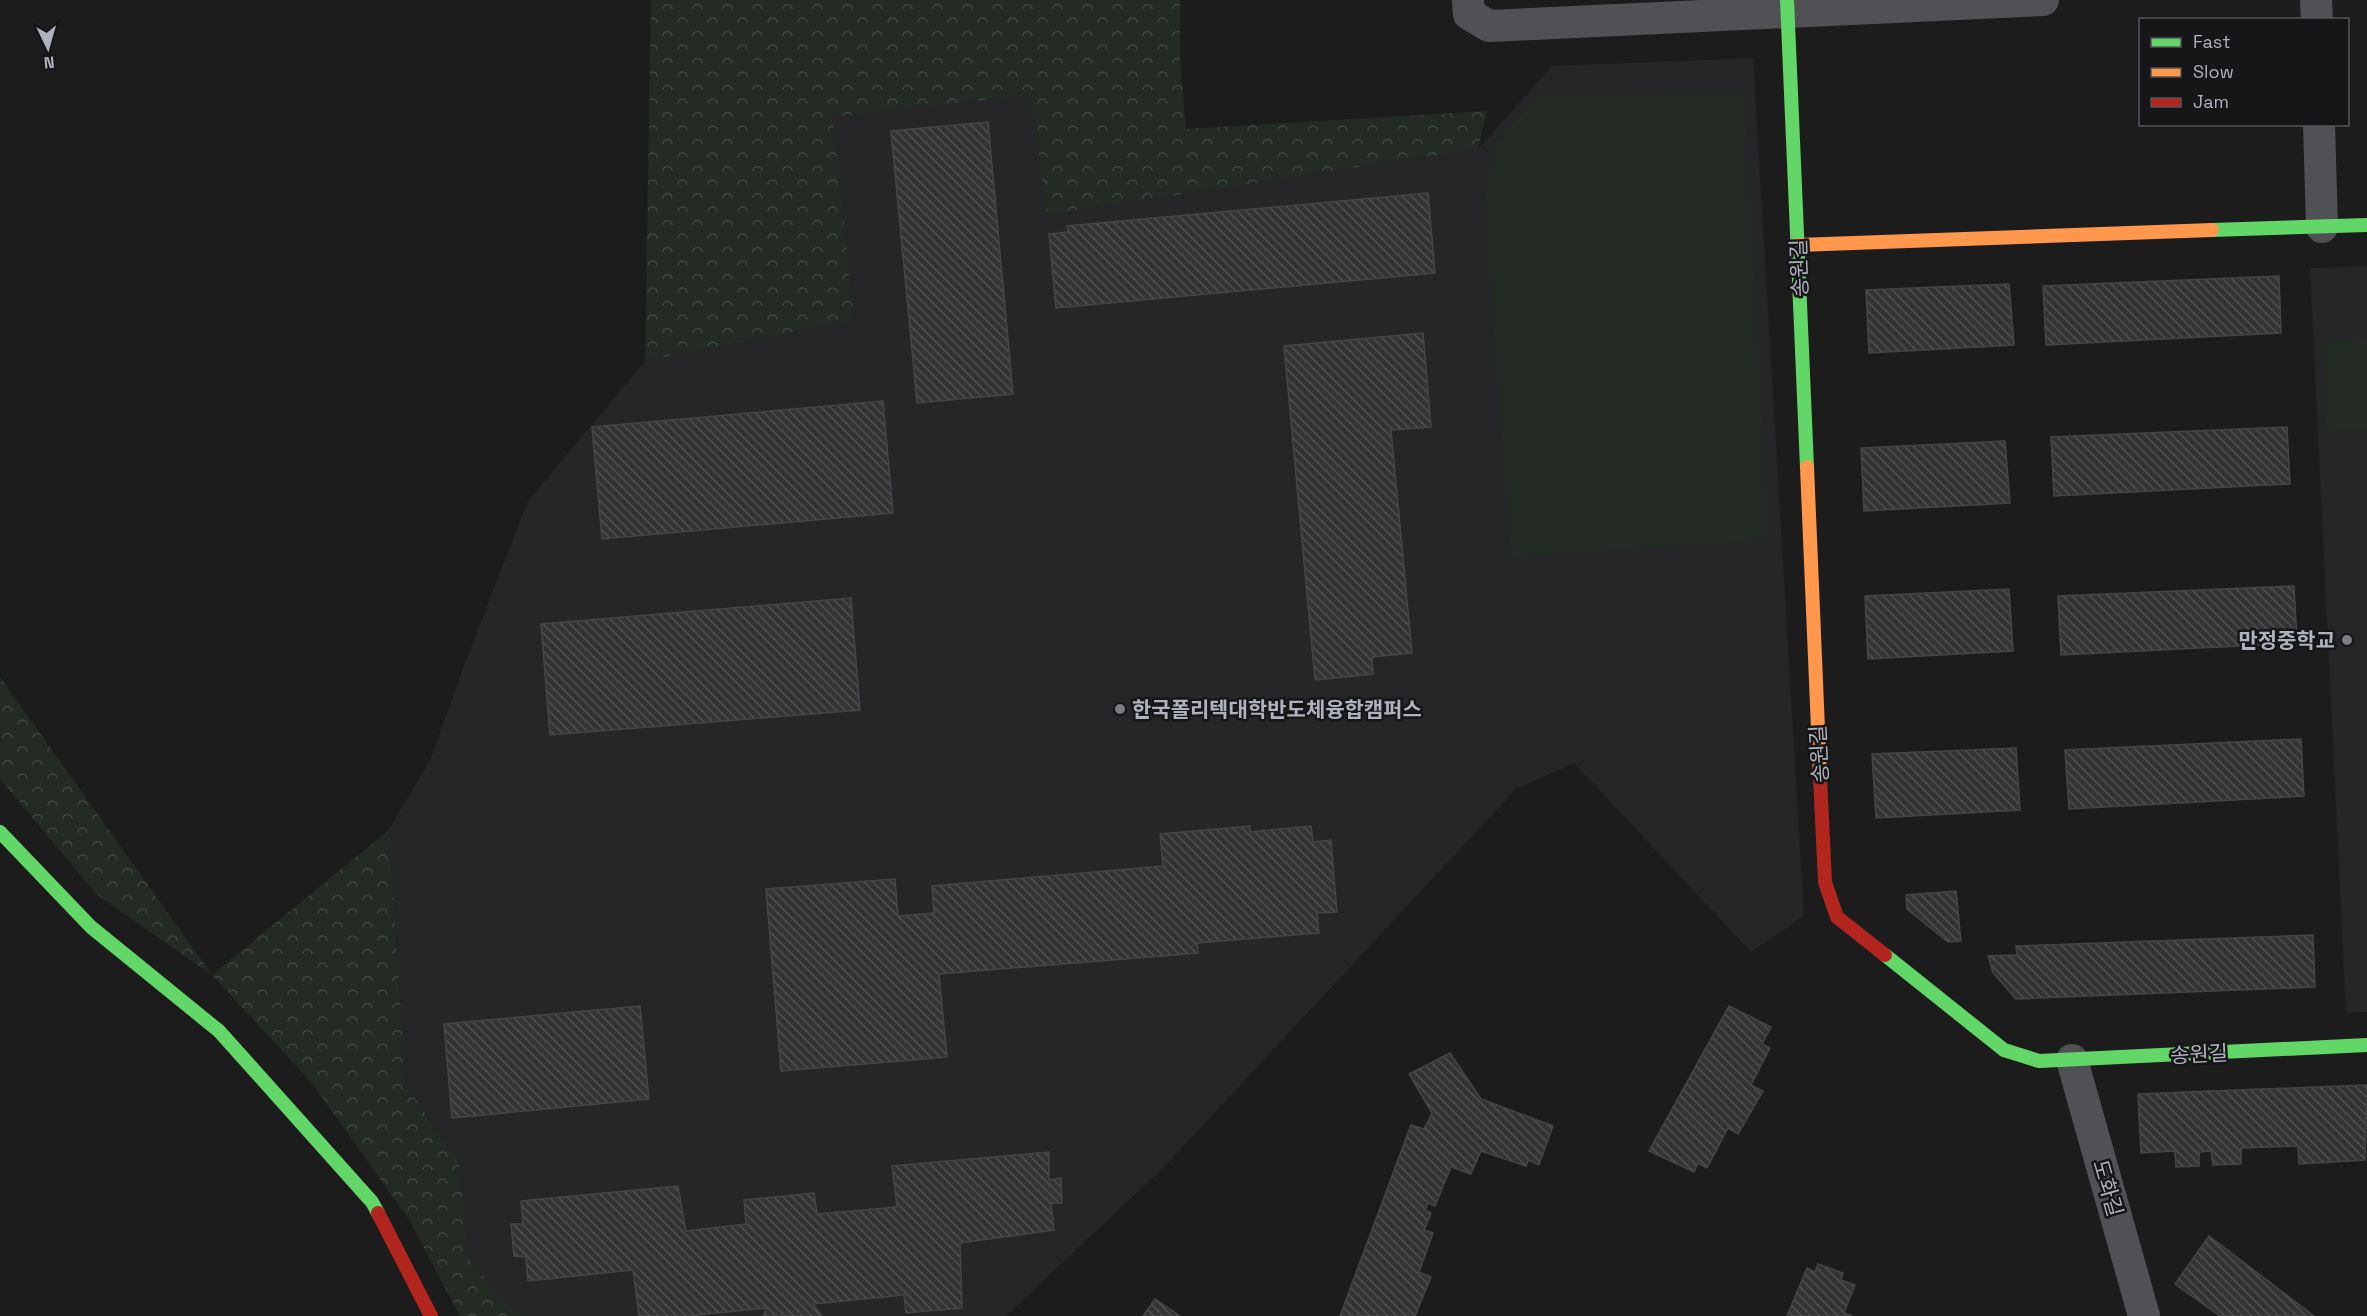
<svg xmlns="http://www.w3.org/2000/svg" width="2367" height="1316" viewBox="0 0 2367 1316" font-family="'Space Grotesk','Noto Sans KR',sans-serif">
  <defs>
    <pattern id="forest-crowns" width="20" height="18" patternUnits="userSpaceOnUse" patternTransform="scale(1.5)"><rect width="20" height="18" fill="#242b25"/><path d="M2 6a3 3 0 1 1 6 0M12 15a3 3 0 1 1 6 0" fill="none" stroke="#414743"/></pattern>
    <pattern id="building-back-hatch" width="6" height="6" patternUnits="userSpaceOnUse" patternTransform="scale(1.5)"><rect width="6" height="6" fill="#343434"/><path d="M-1 5l2 2M0 0l6 6M5-1l2 2" fill="none" stroke="#4f4f4f"/></pattern>
  </defs>
  <rect width="100%" height="100%" fill="#1c1c1c"/>
  <g fill="#262628">
    <path d="M1753,58L1804,916L1751,952L1574,763L1516,789L1162,1169L1006,1316H523L515,1313L468,1258L459,1163L406,1085L389,830L431,758L466,660L528,501L645,361L854,320L833,117L1031,95L1048,215L1478,149L1552,66Z"/>
    <path d="M2367,266V1012L2346,1013L2310,268Z"/>
  </g>
  <g fill="url(#forest-crowns)">
    <path d="M651,0H1180V60L1186,129L1487,111L1478,149L1047,215L1031,95L833,117L854,320L645,361Z"/>
    <path d="M0,677L212,975L389,830L406,1085L459,1163L468,1258L515,1312L523,1316H460L408,1218L311,1082L212,975L96,894L0,779Z"/>
  </g>
  <g fill="#242b25">
    <path d="M1743,93L1768,540L1512,558L1485,203L1496,144L1538,95Z"/>
    <path d="M2367,338V430L2327,431L2323,341Z"/>
  </g>
  <g fill="url(#building-back-hatch)" stroke="#444548" stroke-width="1.5">
    <path d="M988,122L1013,394L917,403L891,131Z"/>
    <path d="M1428,193L1435,273L1056,308L1049,234L1068,232L1067,226Z"/>
    <path d="M2279,276L2281,333L2046,345L2043,286Z"/>
    <path d="M2009,284L2014,345L1869,353L1866,290Z"/>
    <path d="M1423,333L1431,427L1391,430L1412,653L1372,657L1373,674L1315,680L1284,346Z"/>
    <path d="M883,401L893,513L602,539L592,427Z"/>
    <path d="M2287,427L2290,484L2054,496L2051,437Z"/>
    <path d="M2005,441L2010,503L1864,511L1861,448Z"/>
    <path d="M2294,586L2297,643L2061,655L2058,596Z"/>
    <path d="M2009,589L2013,651L1868,659L1865,596Z"/>
    <path d="M851,598L860,710L550,735L541,624Z"/>
    <path d="M2301,739L2304,796L2069,809L2065,750Z"/>
    <path d="M2016,748L2020,810L1876,818L1872,754Z"/>
    <path d="M1250,826V832L1311,826L1313,842L1331,840L1337,912L1317,913L1319,933L1197,943L1198,953L939,974L947,1057L781,1071L766,889L895,879L898,916L934,913L932,886L1163,866L1160,834Z"/>
    <path d="M1956,891L1961,941L1948,942L1907,909L1906,895Z"/>
    <path d="M2313,935L2315,987L2016,999L1993,973L1988,956L2017,955L2016,946Z"/>
    <path d="M640,1006L649,1099L452,1118L444,1024Z"/>
    <path d="M1729,1006L1771,1027L1762,1044L1770,1048L1751,1085L1763,1091L1738,1134L1728,1128L1707,1168L1698,1163L1694,1172L1649,1151Z"/>
    <path d="M1450,1053L1481,1099L1553,1126L1539,1165L1528,1160L1526,1166L1481,1151L1471,1174L1451,1167L1435,1206L1428,1203L1425,1210L1431,1213L1424,1230L1433,1233L1419,1272L1431,1277L1415,1316H1340L1411,1125L1424,1129L1432,1113L1409,1074Z"/>
    <path d="M2367,1085L2365,1160L2299,1164L2298,1146L2241,1148V1164L2213,1165L2211,1151L2199,1152V1166L2176,1167L2175,1151L2141,1153L2138,1094Z"/>
    <path d="M1049,1152V1180L1061,1178L1062,1203H1051L1054,1230L960,1243L962,1308L906,1313L904,1295L813,1304L822,1316H763L767,1308L687,1316H639L633,1270L528,1281L526,1257L514,1256L511,1224H523L521,1201L678,1186L686,1231L746,1224L744,1200L814,1193L817,1214L897,1207L892,1166Z"/>
    <path d="M2209,1236L2314,1316H2220L2175,1284Z"/>
    <path d="M1818,1264L1843,1273L1841,1280L1855,1285L1844,1313L1852,1316H1787L1807,1268L1815,1272Z"/>
    <path d="M1155,1299L1180,1316H1143Z"/>
  </g>
  <g fill="none" stroke-linecap="round" stroke-linejoin="round">
    <g stroke="#505155" stroke-width="32">
      <path d="M1468,0L1469,14L1489,26L2043,0"/>
      <path d="M2316,0L2317,20"/>
      <path d="M2319,124L2322,227"/>
      <path d="M2072,1060L2144,1316"/>
    </g>
    <g stroke="#63d668" stroke-width="14">
      <path d="M1787,0L1807,467"/>
      <path d="M2212,230L2367,225"/>
      <path d="M0,832L91,927L219,1031L372,1202L378,1213"/>
      <path d="M1885,955L2004,1050L2039,1061L2367,1045"/>
    </g>
    <g stroke="#ff974d" stroke-width="14">
      <path d="M1798,245L2212,230"/>
      <path d="M1807,467L1820,777"/>
    </g>
    <g stroke="#b3261e" stroke-width="14">
      <path d="M1820,777L1825,882L1837,917L1885,955"/>
      <path d="M378,1213L431,1316"/>
    </g>
  </g>
  <g fill="#7b7e84" stroke="#161618" stroke-width="2">
    <circle cx="2347" cy="640" r="6"/>
    <circle cx="1120" cy="709" r="6"/>
  </g>
  <g text-anchor="middle" dominant-baseline="central" stroke-width="5" stroke-linejoin="round" paint-order="stroke">
    <g font-size="21" fill="#aeb2bc" stroke="#161618">
      <text transform="translate(1799 268) rotate(-92)">송원길</text>
      <text transform="translate(1819 754) rotate(-93)">송원길</text>
      <text transform="translate(2199 1054) rotate(-3)">송원길</text>
      <text transform="translate(2108 1188) rotate(74)">도화길</text>
    </g>
    <g font-size="21" font-weight="bold" fill="#aeb2bc" stroke="#161618" text-anchor="end">
      <text x="2335" y="640">만정중학교</text>
      <text x="1132" y="709" text-anchor="start">한국폴리텍대학반도체융합캠퍼스</text>
    </g>
  </g>
  <rect x="2139" y="18" width="210" height="108" fill="#161618" stroke="#53545a" stroke-width="1.5"/>
  <rect x="2151" y="38" width="30" height="9" fill="#63d668" stroke="#53545a" stroke-width="1.5"/>
  <text x="2193" y="48" font-size="18" fill="#aeb2bc">Fast</text>
  <rect x="2151" y="68" width="30" height="9" fill="#ff974d" stroke="#53545a" stroke-width="1.5"/>
  <text x="2193" y="78" font-size="18" fill="#aeb2bc">Slow</text>
  <rect x="2151" y="98" width="30" height="9" fill="#b3261e" stroke="#53545a" stroke-width="1.5"/>
  <text x="2193" y="108" font-size="18" fill="#aeb2bc">Jam</text>
  <g transform="translate(48 48) rotate(175)" stroke="#161618" stroke-width="4.5" paint-order="stroke">
  <path d="M0-4.5L10 22L0 15L-10 22Z" fill="#aeb2bc"/>
  <text y="-9" font-size="16" font-weight="bold" text-anchor="middle" fill="#aeb2bc">N</text>
  </g>
</svg>
